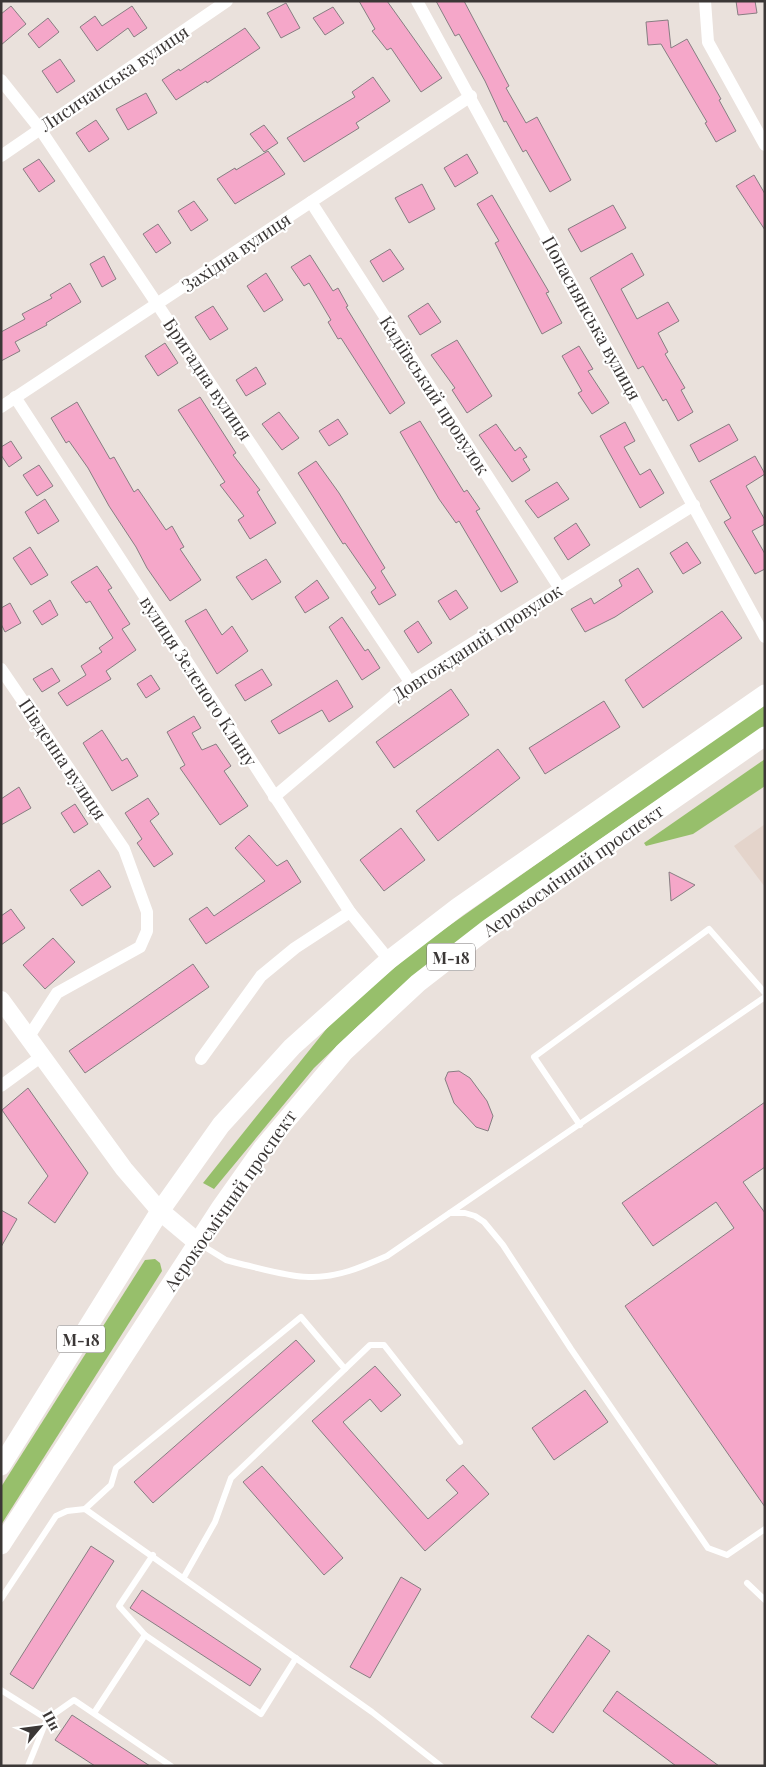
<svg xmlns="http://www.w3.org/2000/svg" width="766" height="1767" viewBox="0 0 766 1767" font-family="'Playfair Display',serif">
  <rect width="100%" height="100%" fill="#eae1dc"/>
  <path fill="#e4d4cb" d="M765,824V887L734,846Z"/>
  <g fill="#97bf6b">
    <path d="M765,703V726L596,842L450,948L360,1024L314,1068L214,1189L203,1183L336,1017L419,947Z"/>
    <path d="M765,759V786L693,834L646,846L644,843Z"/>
    <path d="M155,1259L160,1263L162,1271L1,1525V1487L145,1260Z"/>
  </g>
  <g fill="#f5a7c9" stroke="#877e82">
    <path d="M359,1H387L442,78L421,92L391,48L387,50L372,31L375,29Z"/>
    <path d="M436,1H464L509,86L506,88L526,123L537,117L571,180L550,192L526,150L523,152L506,121L504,122L485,81L459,34L455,36Z"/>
    <path d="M736,1H755L757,13L738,15Z"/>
    <path d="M286,3L300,28L281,38L267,13Z"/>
    <path d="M11,6L26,24L1,45V14Z"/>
    <path d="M132,6L147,28L134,37L128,28L97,51L80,27L95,16L102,26Z"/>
    <path d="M333,7L344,23L325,35L313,18Z"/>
    <path d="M48,18L59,32L39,48L28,34Z"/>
    <path d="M668,20L671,48L687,39L721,99L719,100L736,131L716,142L705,123L707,122L661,44L648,45L646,22Z"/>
    <path d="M245,28L260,48L207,83L206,81L176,100L162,80L179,69L180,71Z"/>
    <path d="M60,59L75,81L57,93L42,71Z"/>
    <path d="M373,77L390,101L356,123L359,128L304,162L287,138L355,97L352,92Z"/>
    <path d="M146,93L157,113L128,130L116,109Z"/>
    <path d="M96,120L109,139L89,152L76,133Z"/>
    <path d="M264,125L278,143L264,152L250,134Z"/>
    <path d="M268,151L285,174L235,204L217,179L235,168L236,170Z"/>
    <path d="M467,154L478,173L455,187L444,168Z"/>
    <path d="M39,159L55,181L39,192L23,169Z"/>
    <path d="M754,175L765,194V230L736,186Z"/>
    <path d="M422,184L435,209L409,223L395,198Z"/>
    <path d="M492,195L549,292L546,293L562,323L542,334L495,243L499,241L477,204Z"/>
    <path d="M194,201L208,220L191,231L178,211Z"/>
    <path d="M613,205L626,228L581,252L568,229Z"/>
    <path d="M158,224L171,243L156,253L143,234Z"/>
    <path d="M390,249L404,269L383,282L370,261Z"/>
    <path d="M632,253L644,275L621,289L637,319L668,302L679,321L658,333L668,352L665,354L685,388L681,390L693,412L678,421L666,399L663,401L643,366L638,369L590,278Z"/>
    <path d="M310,255L333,291L338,288L348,306L346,307L405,403L390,414L341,338L338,339L328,322L331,320L309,283L304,286L291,267Z"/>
    <path d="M104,256L116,279L102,287L90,264Z"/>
    <path d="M266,273L283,300L264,312L247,286Z"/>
    <path d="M70,283L81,302L46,323L47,325L15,342L20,351L1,361V332L25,319L22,314L52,298L50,295Z"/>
    <path d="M428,303L441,322L420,335L408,316Z"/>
    <path d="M213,306L228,329L210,340L195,317Z"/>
    <path d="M457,340L492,396L467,413L452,390L455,388L431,355Z"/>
    <path d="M165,343L178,363L158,376L145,356Z"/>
    <path d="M579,346L593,369L588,371L609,403L592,414L578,393L582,391L562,356Z"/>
    <path d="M256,367L266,384L246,396L236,380Z"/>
    <path d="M200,397L236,453L233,455L260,490L257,492L276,523L250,539L238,520L244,516L220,485L225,482L178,410Z"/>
    <path d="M77,402L110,459L114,457L134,492L138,489L166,530L172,526L184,547L180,549L201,580L170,601L147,568L136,547L109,506L88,468L69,441L66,443L51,418Z"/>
    <path d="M279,412L299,438L282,450L262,424Z"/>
    <path d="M338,419L348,434L329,446L319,431Z"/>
    <path d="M420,421L464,492L467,490L480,509L476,511L518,582L501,592L459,521L456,523L439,499L400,432Z"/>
    <path d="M625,422L635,441L624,447L640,475L650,469L664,493L640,508L600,436Z"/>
    <path d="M496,424L515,451L520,447L527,457L523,459L530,470L512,482L479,435Z"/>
    <path d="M729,424L738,440L699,462L690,445Z"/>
    <path d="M11,441L22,458L9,467L1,455V447Z"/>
    <path d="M755,456L765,474L746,486L765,520V524L752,531L765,554V569L755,574L724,522L731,518L710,481Z"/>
    <path d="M316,461L339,493L385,568L381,571L396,595L379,605L371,592L376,588L345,543L343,544L298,473Z"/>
    <path d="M39,465L53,486L37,496L23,475Z"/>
    <path d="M557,482L569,499L538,518L525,501Z"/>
    <path d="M45,499L59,521L38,534L25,512Z"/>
    <path d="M576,523L590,545L568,560L554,538Z"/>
    <path d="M687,542L701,563L683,574L670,553Z"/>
    <path d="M30,547L48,575L31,585L13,558Z"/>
    <path d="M266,559L281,582L252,600L236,577Z"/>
    <path d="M97,566L112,588L108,590L130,624L122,629L136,650L106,671L111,679L67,706L58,693L86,675L81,666L102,652L99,648L113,638L90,601L86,603L71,582Z"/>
    <path d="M638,568L653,592L615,617L585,632L571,609L591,598L594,604L622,586L619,580Z"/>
    <path d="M317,580L329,598L305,613L295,597Z"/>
    <path d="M456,590L468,608L450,620L438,601Z"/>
    <path d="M50,600L58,615L42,625L33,611Z"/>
    <path d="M10,603L21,623L5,632L1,624V608Z"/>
    <path d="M206,609L222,635L232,626L248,651L217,674L185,621Z"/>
    <path d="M722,611L742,638L643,708L625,680Z"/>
    <path d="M342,617L365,651L368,649L380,668L362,680L329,627Z"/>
    <path d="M418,621L432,643L418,653L404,631Z"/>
    <path d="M52,668L60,681L42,692L33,679Z"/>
    <path d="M262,669L272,685L245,701L235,685Z"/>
    <path d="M151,675L160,689L146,698L137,684Z"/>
    <path d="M337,680L353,707L329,722L322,710L279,734L271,721Z"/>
    <path d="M451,689L469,715L394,768L376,742Z"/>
    <path d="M604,701L620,727L545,774L529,748Z"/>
    <path d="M194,716L201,728L192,733L202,750L216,744L231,766L224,771L248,806L220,825L180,768L185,765L167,732Z"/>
    <path d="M102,730L122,761L127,758L138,776L112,791L83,743Z"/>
    <path d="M498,749L520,778L438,841L416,811Z"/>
    <path d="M19,787L31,808L1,825V799Z"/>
    <path d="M148,798L159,814L150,821L173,854L154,867L137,843L142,839L125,813Z"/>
    <path d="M75,804L88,824L74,833L61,813Z"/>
    <path d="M401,828L425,860L384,891L360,860Z"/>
    <path d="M249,835L277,866L287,860L301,882L206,944L189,919L207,907L214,916L265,881L235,848Z"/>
    <path d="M99,870L111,887L82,906L70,890Z"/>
    <path d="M669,872L695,885L671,901Z"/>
    <path d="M11,909L25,928L1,945V916Z"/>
    <path d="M53,938L75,962L45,989L23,965Z"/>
    <path d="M193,964L209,987L85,1073L69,1051Z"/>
    <path d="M459,1071L470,1078L487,1101L493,1116L488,1131L476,1127L454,1103L445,1079L448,1072Z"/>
    <path d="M28,1088L88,1173L55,1223L28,1203L48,1176L2,1110Z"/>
    <path d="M765,1102V1167L743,1182L765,1213V1507L625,1306L734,1228L716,1202L653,1246L622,1203Z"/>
    <path d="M1,1210L17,1219L1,1247Z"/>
    <path d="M296,1340L315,1361L153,1503L134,1482Z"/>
    <path d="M375,1366L401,1395L381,1412L370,1399L343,1422L428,1519L458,1493L446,1480L463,1465L489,1494L425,1551L312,1421Z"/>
    <path d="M585,1390L608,1422L554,1460L532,1428Z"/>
    <path d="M262,1466L343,1558L324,1575L243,1482Z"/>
    <path d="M91,1546L114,1561L33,1689L10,1674Z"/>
    <path d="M401,1577L421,1589L370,1678L350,1667Z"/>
    <path d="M142,1590L261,1669L250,1686L130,1608Z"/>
    <path d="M588,1635L610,1651L553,1733L531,1717Z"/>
    <path d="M617,1691L719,1766H676L603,1711Z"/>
    <path d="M72,1715L150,1766H95L55,1740Z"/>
  </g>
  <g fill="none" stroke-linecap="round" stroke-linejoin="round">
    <g stroke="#fff" stroke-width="6">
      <path d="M580,1125L534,1057L709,929L765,993"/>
      <path d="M450,1213H465L475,1216L484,1222L503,1245L571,1349L708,1548L727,1555L765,1529"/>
      <path d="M200,1244L226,1260L237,1263C259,1268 288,1277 309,1277C337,1278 362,1267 387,1256L765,997"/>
      <path d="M85,1509L111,1485L116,1468L301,1317L345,1369"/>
      <path d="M184,1577L215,1522L231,1478L370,1345H384L460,1442"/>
      <path d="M747,1583L765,1600"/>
      <path d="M1,1599L56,1516L67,1511L85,1509L372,1712L441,1766"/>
      <path d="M145,1635L119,1606L153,1555"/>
      <path d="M1,1690L47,1719L74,1700L171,1766"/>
      <path d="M94,1713L145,1635L261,1714L296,1658"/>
      <path d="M28,1766L47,1719"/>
    </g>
    <g stroke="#fff" stroke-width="12">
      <path d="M417,1L765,637"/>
      <path d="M705,1L708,42L765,145"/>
      <path d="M1,80L40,129L410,682"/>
      <path d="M1,156L227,1"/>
      <path d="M311,202L559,587"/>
      <path d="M15,397L350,912L389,960"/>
      <path d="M1,407L471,96"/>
      <path d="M1,669L124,849L147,912V931L140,947L57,993L28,1038"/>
      <path d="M274,797L410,682L694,505"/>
      <path d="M201,1059L261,976L295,948L350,912"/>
      <path d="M1,1086L42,1056"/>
    </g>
    <path stroke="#fff" stroke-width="18" d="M1,1000L124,1169L160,1211"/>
    <g stroke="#fff" stroke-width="19">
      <path d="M160,1211L197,1242"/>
      <path d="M1,1466L160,1211L221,1125L292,1047L389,960L458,907L765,694"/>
      <path d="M1,1545L221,1207L262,1149L344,1052L418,983L489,928L765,736"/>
    </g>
  </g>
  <g text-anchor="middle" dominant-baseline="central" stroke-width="4.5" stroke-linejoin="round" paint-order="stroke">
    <g fill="#fff" stroke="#767372" stroke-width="1">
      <rect x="427" y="943.5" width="48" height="27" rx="4"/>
      <rect x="57" y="1325.5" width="48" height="27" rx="4"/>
    </g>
    <g font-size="16" font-weight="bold" fill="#3b3736">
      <text x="451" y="957">М-18</text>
      <text x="81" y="1339">М-18</text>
    </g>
    <g font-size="18" fill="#3b3736" stroke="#fff">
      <text transform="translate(114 78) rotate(-34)">Лисичанська вулиця</text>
      <text transform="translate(236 252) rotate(-34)">Західна вулиця</text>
      <text transform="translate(592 318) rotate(61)">Попаснянська вулиця</text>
      <text transform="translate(208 379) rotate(56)">Бригадна вулиця</text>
      <text transform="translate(435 395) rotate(57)">Кадіївський провулок</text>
      <text transform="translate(477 642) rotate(-33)">Довгожданий провулок</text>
      <text transform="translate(199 681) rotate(57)">вулиця Зеленого Клину</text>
      <text transform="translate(63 759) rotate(56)">Південна вулиця</text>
      <text transform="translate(573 870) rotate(-35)">Аерокосмічний проспект</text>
      <text transform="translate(230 1200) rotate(-55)">Аерокосмічний проспект</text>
    </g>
  </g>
  <rect width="766" height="1767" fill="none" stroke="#3b3736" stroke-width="5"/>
  <g transform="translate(40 1727) rotate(61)" stroke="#ffffff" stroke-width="4" paint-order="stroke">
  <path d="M0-4L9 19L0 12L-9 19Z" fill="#3b3736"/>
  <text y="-8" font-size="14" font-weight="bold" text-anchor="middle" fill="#3b3736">Пн</text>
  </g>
</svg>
